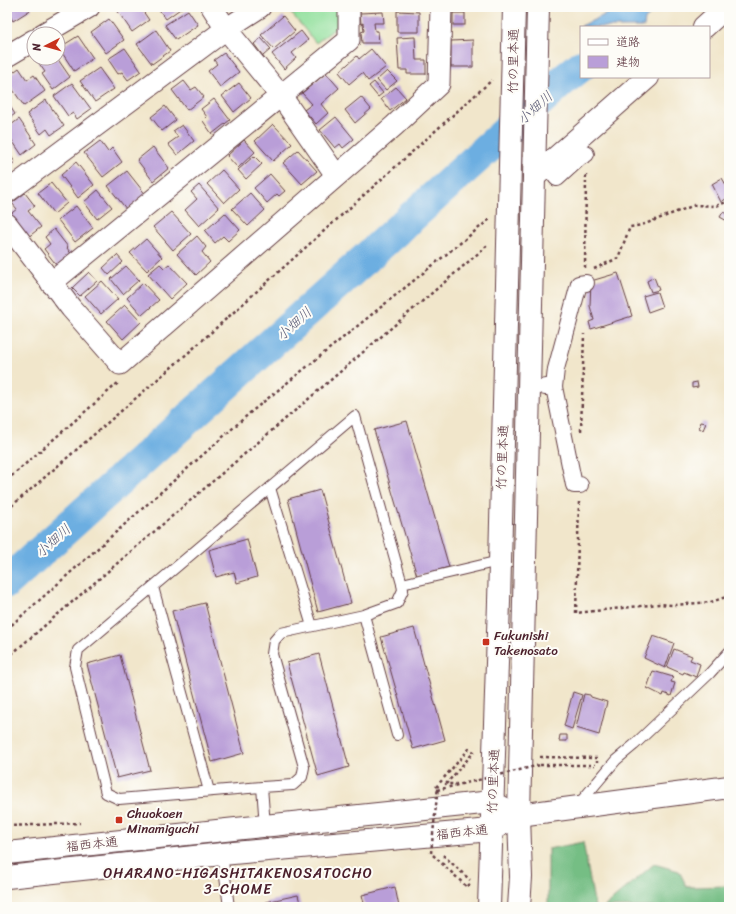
<svg xmlns="http://www.w3.org/2000/svg" width="736" height="914" viewBox="0 0 736 914" font-family="Sriracha,'Klee One',sans-serif">
  <rect width="100%" height="100%" fill="#fdfcf7"/>
  <filter id="ink" filterUnits="userSpaceOnUse"><feTurbulence type="fractalNoise" baseFrequency=".025" numOctaves="2"/><feDisplacementMap in="SourceGraphic" scale="8" xChannelSelector="R" yChannelSelector="G"/><feConvolveMatrix kernelMatrix="1 2 1 2 8 2 1 2 1" color-interpolation-filters="sRGB"/></filter>
  <filter id="wash" filterUnits="userSpaceOnUse"><feTurbulence type="fractalNoise" baseFrequency=".012" numOctaves="4" result="noise"/><feDisplacementMap in="SourceGraphic" scale="16" xChannelSelector="R" yChannelSelector="G"/><feGaussianBlur stdDeviation="0.9" result="paint"/><feColorMatrix in="noise" values="0 0 0 0 0 0 0 0 0 0 0 0 0 0 0 0 0 1.4 0 .05"/><feComposite in="paint" operator="in"/></filter>
  <g filter="url(#wash)">
    <rect width="100%" height="100%" fill="#f1e6cb"/>
    <path fill="#92e09d" stroke="#6e8064" d="M289,7H341V24L316,43L287,8Z"/>
    <g fill="#75be84" stroke="#606e58">
      <path d="M583,842L595,907H548V849Z"/>
      <path d="M654,864L679,871L687,887L729,886V907H604Z"/>
    </g>
    <path fill="#6caee1" stroke="#5b6686" d="M649,7H660L645,19L644,27H582L581,26L619,8L640,15Z"/>
    <g fill="none" stroke-linecap="round" stroke-linejoin="round">
      <path stroke="#6caee1" stroke-width="32" d="M7,582L561,82L581,66"/>
    </g>
    <g id="blocks">
      <g fill="#b99ed8">
        <path d="M7,7H30L32,9L13,21L7,11Z"/>
        <path d="M120,7H140L149,20L132,32L117,10Z"/>
        <path d="M157,7H183L166,19Z"/>
        <path d="M188,10L198,25L176,40L165,25Z"/>
        <path d="M397,11L419,12V32H397Z"/>
        <path d="M383,12L384,23H374L375,31H378L379,43H362L361,32L364,31L363,23L361,24L360,13Z"/>
        <rect x="453" y="13" width="12" height="12"/>
        <path d="M283,16L295,31L274,49L261,35Z"/>
        <path d="M109,19L124,40L106,53L91,32Z"/>
        <path d="M156,30L170,51L152,64L137,44Z"/>
        <path d="M301,31L308,40L292,53L296,58L284,69L272,54Z"/>
        <path d="M78,36L93,58L74,71L59,48Z"/>
        <path d="M415,37L416,60H426V74H407V70H399L397,38Z"/>
        <path d="M261,38L271,49L263,56L254,44Z"/>
        <path d="M473,40V67H451V41Z"/>
        <path d="M125,48L141,71L128,80L122,72L118,74L108,59Z"/>
        <path d="M371,49L386,67L368,81L362,73L349,84L339,72L357,56L359,59Z"/>
        <path d="M224,53L239,72L220,87L208,71L217,64L214,60Z"/>
        <path d="M44,58H57L70,77L53,90L42,74L45,72L38,62Z"/>
        <path d="M19,68L27,80L34,75L45,91L24,106L7,81V77Z"/>
        <path d="M99,68L114,89L95,102L80,81Z"/>
        <path d="M387,71L397,81L386,90L377,80Z"/>
        <path d="M326,73L339,88L321,104L328,113L316,124L304,110L312,104L302,93Z"/>
        <path d="M184,81L191,90L196,87L204,97L187,110L172,90Z"/>
        <path d="M374,82L383,93L378,97L369,86Z"/>
        <path d="M72,83L91,109L77,119L73,113L68,116L54,96Z"/>
        <path d="M239,83L251,98L234,112L222,96Z"/>
        <path d="M396,87L406,98L390,111L381,99Z"/>
        <path d="M361,97L371,109L355,123L345,110Z"/>
        <path d="M214,99L230,120L212,134L203,121L207,117L201,109Z"/>
        <path d="M46,100L64,126L51,135L47,129L41,134L27,114Z"/>
        <path d="M7,102L15,114L7,120Z"/>
        <path d="M165,106L176,120L162,131L151,117Z"/>
        <path d="M336,117L354,139L343,148L340,144L335,148L320,130Z"/>
        <path d="M19,119L36,144L22,155L7,133V128Z"/>
        <path d="M273,124L292,144L273,161L255,141Z"/>
        <path d="M182,125L194,141L177,155L168,144L178,137L173,131Z"/>
        <path d="M244,140L255,152L238,168L227,156Z"/>
        <path d="M100,141L108,152L112,148L122,162L103,177L84,153Z"/>
        <path d="M153,147L169,168L153,181L137,160Z"/>
        <path d="M298,150L317,171L302,184L283,163Z"/>
        <path d="M7,151L15,162L7,168Z"/>
        <path d="M254,156L262,164L246,179L238,170Z"/>
        <path d="M76,162L94,185L78,198L61,175Z"/>
        <path d="M222,170L239,189L224,203L207,184Z"/>
        <path d="M127,171L146,195L127,210L108,186Z"/>
        <path d="M270,174L285,191L279,196L277,194L267,203L254,188Z"/>
        <path d="M722,178L729,190V197L721,202L712,184Z"/>
        <path d="M51,183L67,203L54,214L38,193Z"/>
        <path d="M199,185L219,208L199,226L185,210L197,199L191,192Z"/>
        <path d="M98,190L112,207L97,219L84,202Z"/>
        <path d="M25,193L35,206L28,211L41,227L27,238L9,215L17,209L12,203Z"/>
        <path d="M250,193L265,210L248,226L232,209Z"/>
        <path d="M76,206L93,228L75,242L58,220Z"/>
        <path d="M171,212L191,234L173,250L153,227Z"/>
        <path d="M723,212L729,215V222L720,217Z"/>
        <path d="M225,213L240,230L228,241L223,236L215,243L205,231Z"/>
        <path d="M54,229L68,247L67,248L72,255L58,267L44,249L50,244L45,237Z"/>
        <path d="M197,236L206,247L202,252L210,262L196,275L177,254Z"/>
        <path d="M146,239L162,257L147,271L130,253Z"/>
        <path d="M117,255L123,262L109,275L103,268Z"/>
        <path d="M160,264L164,268L169,264L187,283L170,299L148,274Z"/>
        <path d="M126,266L139,280L123,294L111,279Z"/>
        <path d="M89,272L97,281L80,296L72,288Z"/>
        <path d="M618,273L632,316L591,329L589,322L594,320L590,306L591,281Z"/>
        <path d="M654,277L659,290L651,292L647,281Z"/>
        <path d="M102,281L118,299L101,314L85,296Z"/>
        <path d="M143,283L159,300L142,315L127,298Z"/>
        <path d="M657,292L662,307L648,312L643,296Z"/>
        <path d="M125,305L141,322L123,339L107,321Z"/>
        <path d="M697,382L698,387L692,388V383Z"/>
        <path d="M407,421L449,567L417,576L374,430Z"/>
        <path d="M701,422L706,423L703,430L699,428Z"/>
        <path d="M320,490L351,603L318,612L288,499Z"/>
        <path d="M247,539L257,577L237,583L234,572L216,577L209,550Z"/>
        <path d="M205,603L244,753L212,762L172,611Z"/>
        <path d="M414,628L445,740L413,749L381,637Z"/>
        <path d="M653,636L674,643L665,668L644,658Z"/>
        <path d="M674,649L692,656L690,660L700,664L696,677L684,672L683,674L667,667Z"/>
        <path d="M319,654L349,767L318,776L287,663Z"/>
        <path d="M120,655L150,770L117,778L87,664Z"/>
        <path d="M653,671L673,677L671,682L675,683L671,696L664,693L663,696L647,688Z"/>
        <path d="M573,692L582,695L572,729L564,726Z"/>
        <path d="M584,694L590,695L591,697L607,702L599,735L576,728Z"/>
        <path d="M560,735H567V741H559Z"/>
        <path d="M395,887L399,907H365L362,895Z"/>
        <path d="M298,895L301,907H267L266,902Z"/>
      </g>
    </g>
  </g>
  <g filter="url(#ink)">
    <use href="#blocks" fill-opacity="0" stroke="#633d43" stroke-width="1"/>
    <g fill="none" stroke-linecap="round" stroke-linejoin="round">
      <g stroke="#633d43" stroke-width="12">
        <g id="service">
          <path d="M270,488L312,626"/>
          <path d="M402,584L499,561"/>
          <path d="M153,587L209,791"/>
          <path d="M364,615L397,735"/>
          <path d="M262,787L293,785L302,777L304,767L272,654L274,641L281,633L364,615L397,603L403,590L402,584L355,416L78,650L75,667L106,793L119,799L262,787L265,826"/>
          <path d="M578,805L616,760L634,745L710,673L729,652"/>
          <path d="M222,854L229,907"/>
        </g>
      </g>
      <g stroke="#633d43" stroke-width="18">
        <g id="pedestrian">
          <path d="M554,174L557,178L580,157L586,154"/>
          <path d="M545,387H554L574,485H580"/>
          <path d="M554,387L556,369L579,284L586,283"/>
        </g>
      </g>
      <g stroke="#633d43" stroke-width="23">
        <g id="minor">
          <path d="M212,7L226,29L281,96L336,175"/>
          <path d="M43,34L89,7"/>
          <path d="M7,56L34,40"/>
          <path d="M7,192L226,29L260,7"/>
          <path d="M7,224L71,308L120,364L394,126L439,84L441,7"/>
          <path d="M51,283L349,40V7"/>
        </g>
      </g>
      <g stroke="#633d43" stroke-width="24">
        <g id="tertiary">
          <path d="M704,27L726,7"/>
          <path d="M535,176L648,77"/>
          <path d="M7,853L492,802L505,809"/>
          <path d="M7,877L222,854L491,830L519,815L729,787"/>
          <path d="M489,907L499,602L514,7"/>
          <path d="M519,907L521,877L519,815L538,7"/>
        </g>
      </g>
      <g stroke="#633d43" stroke-width="2.5" stroke-dasharray="3 3" stroke-linecap="butt">
        <path d="M585,268L586,175"/>
        <path d="M594,269L618,258L630,227L642,225L695,205L716,206L729,201"/>
        <path d="M581,431L584,334"/>
        <path d="M7,480L118,383"/>
        <path d="M579,502L576,613L659,604L673,605L711,602L729,596"/>
        <path d="M7,510L196,346L492,80"/>
        <path d="M7,629L251,412L490,219"/>
        <path d="M7,658L489,244"/>
        <path d="M540,757L597,758V762"/>
        <path d="M540,765H595"/>
        <path d="M436,787L469,749L474,752L446,784H457"/>
        <path d="M7,826L80,823"/>
        <path d="M433,855L467,887L470,884"/>
        <path d="M443,855L470,880"/>
      </g>
      <use href="#service" stroke="#fff" stroke-width="10"/>
      <use href="#pedestrian" stroke="#fff" stroke-width="16"/>
      <use href="#minor" stroke="#fff" stroke-width="21"/>
      <use href="#tertiary" stroke="#fff" stroke-width="22"/>
      <g stroke="#633d43" stroke-width="2.5" stroke-dasharray="3 3" stroke-linecap="butt">
        <path d="M437,790L540,765"/>
        <path d="M431,853L438,786"/>
      </g>
    </g>
  </g>
  <g fill="#c8321e" stroke="#fdfcf7" stroke-width="1.5">
    <rect x="482" y="638" width="8" height="8" rx="2"/>
    <rect x="115" y="816" width="8" height="8" rx="2"/>
  </g>
  <g text-anchor="middle" dominant-baseline="central" stroke-width="4" stroke-linejoin="round" paint-order="stroke">
    <g font-size="13" fill="#4a1f2b" stroke="#fdfcf7">
      <text transform="translate(513 61) rotate(-89)">竹の里本通</text>
      <text transform="translate(502 457) rotate(-88)">竹の里本通</text>
      <text transform="translate(493 781) rotate(-88)">竹の里本通</text>
      <text transform="translate(462 832) rotate(-6)">福西本通</text>
      <text transform="translate(92 844) rotate(-6)">福西本通</text>
    </g>
    <g font-size="13" fill="#4a1f2b" stroke="#fdfcf7" text-anchor="start">
      <text x="494" y="635">Fukunishi<tspan x="494" dy="15">Takenosato</tspan></text>
      <text x="127" y="813">Chuokoen<tspan x="127" dy="15">Minamiguchi</tspan></text>
    </g>
    <g font-size="14" font-style="italic" fill="#585874" stroke="#fdfcf7">
      <text transform="translate(535 108) rotate(-42)">小畑川</text>
      <text transform="translate(294 324) rotate(-42)">小畑川</text>
      <text transform="translate(53 541) rotate(-42)">小畑川</text>
    </g>
    <g font-size="14" letter-spacing="1" fill="#4a1f2b" stroke="#fdfcf7">
      <text x="238" y="873">OHARANO-HIGASHITAKENOSATOCHO<tspan x="238" dy="16">3-CHOME</tspan></text>
    </g>
  </g>
  <rect width="736" height="914" fill="none" stroke="#fdfcf7" stroke-width="24"/>
  <rect x="580" y="26" width="130" height="52" fill="#fdfcf7" stroke="#b5a4a5"/>
  <rect x="588" y="39" width="20" height="6" fill="#ffffff" stroke="#b5a4a5"/>
  <text x="616" y="46" font-size="12" fill="#4a1f2b">道路</text>
  <rect x="588" y="56" width="20" height="12" fill="#b99ed8" stroke="#b5a4a5"/>
  <text x="616" y="66" font-size="12" fill="#4a1f2b">建物</text>
  <g transform="translate(46 46) rotate(264)"><circle r="19" fill="#fdfcf7" stroke="#b5a4a5"/>
  <path d="M0-3L7 15L0 10L-7 15Z" fill="#c8321e"/>
  <text y="-6" font-size="11" font-weight="bold" text-anchor="middle" fill="#4a1f2b">N</text>
  </g>
</svg>
